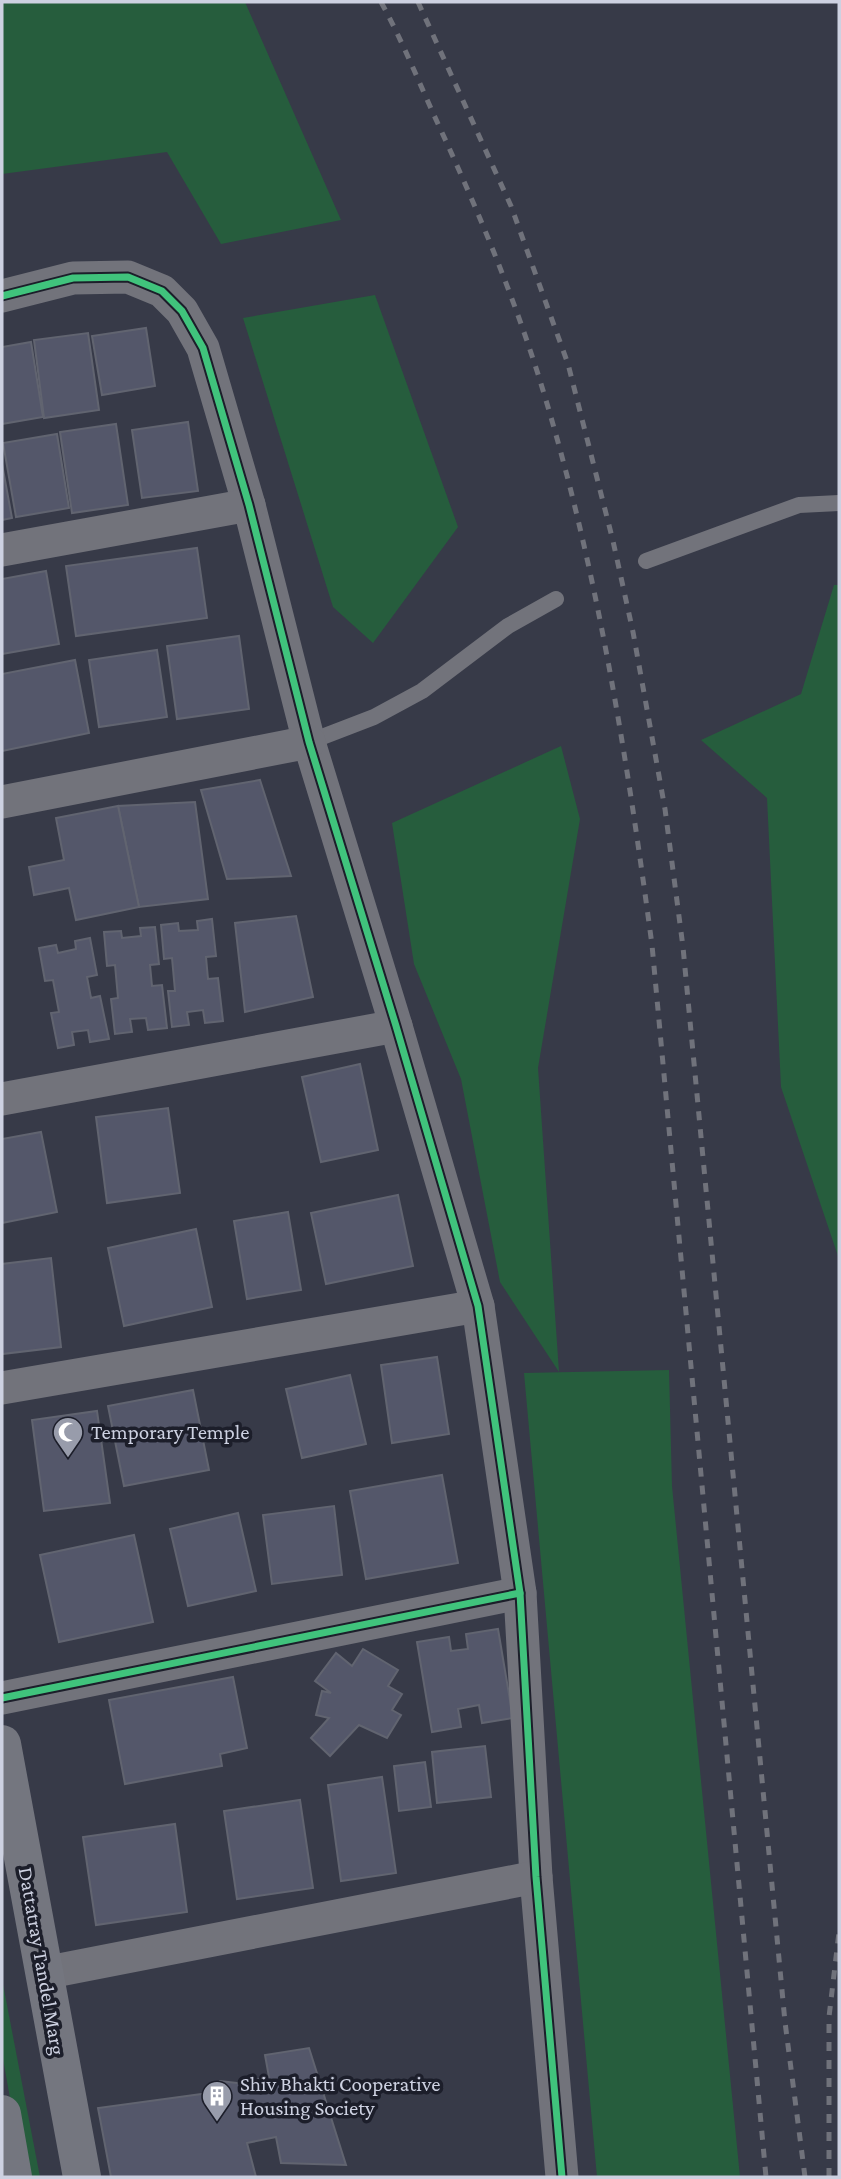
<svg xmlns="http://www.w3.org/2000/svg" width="841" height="2179" viewBox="0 0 841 2179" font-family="'Crimson Pro',serif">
  <rect width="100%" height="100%" fill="#373a48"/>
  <g fill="#265d3d">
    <path d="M2,2H245L341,220L221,244L167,152L2,174Z"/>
    <path d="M375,295L458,527L373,643L333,607L243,318Z"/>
    <path d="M834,585H839V1259L781,1087L767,798L701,740L801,694Z"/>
    <path d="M561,746L580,819L538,1068L559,1372L500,1282L461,1079L414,964L392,823Z"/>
    <path d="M669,1370L672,1486L740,2177H597L524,1373Z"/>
    <path d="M2,1979L40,2177H24L2,2053Z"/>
  </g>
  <g fill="#54576a" stroke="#616470" stroke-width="2">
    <path d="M146,328L155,386L102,395L92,336Z"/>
    <path d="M88,333L99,410L44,418L34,340Z"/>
    <path d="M31,342L43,417L2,424V347Z"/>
    <path d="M188,422L198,491L142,498L132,430Z"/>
    <path d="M116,424L128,505L72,513L60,432Z"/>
    <path d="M57,434L69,508L16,517L3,443Z"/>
    <path d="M2,464L12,518L2,520Z"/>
    <path d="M197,548L207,618L76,636L66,566Z"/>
    <path d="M46,571L59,644L2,654V579Z"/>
    <path d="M239,636L249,709L177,719L167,646Z"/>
    <path d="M157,650L167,717L99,727L89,660Z"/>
    <path d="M75,660L89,733L2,751V674Z"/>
    <path d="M260,780L291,876L227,879L201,790Z"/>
    <path d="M195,802L208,899L139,907L118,806Z"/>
    <path d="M118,806L139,907L76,920L69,888L34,895L29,867L64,860L56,818Z"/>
    <path d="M296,916L313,997L245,1012L235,923Z"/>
    <path d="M212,919L216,956L206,957L208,979L218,978L223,1021L205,1023L203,1010L187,1012L189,1025L172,1027L168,991H175L172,958L164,959L161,925L178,923L179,931L198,930L197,921Z"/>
    <path d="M155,927L159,964L150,965L152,986L162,985L167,1028L148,1030L146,1018L130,1019L132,1032L115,1034L111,999L118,998L115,965L107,966L104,932L121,931L122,938L141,936L140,928Z"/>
    <path d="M90,938L97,975L87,977L91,998L100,996L109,1039L90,1042L88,1030L72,1032L74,1045L58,1048L51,1013L59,1012L53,980L45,981L39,948L56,945L58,953L76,949L75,941Z"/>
    <path d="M360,1064L378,1150L321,1162L302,1077Z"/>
    <path d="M168,1108L180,1193L107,1203L96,1117Z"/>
    <path d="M41,1132L57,1212L2,1223V1139Z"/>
    <path d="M398,1195L413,1266L326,1284L311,1213Z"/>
    <path d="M288,1212L301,1290L247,1299L234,1221Z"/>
    <path d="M196,1229L212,1307L124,1326L108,1248Z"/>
    <path d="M51,1258L61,1347L2,1354V1264Z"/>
    <path d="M437,1357L449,1434L392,1443L381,1365Z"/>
    <path d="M350,1375L366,1444L302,1458L286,1389Z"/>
    <path d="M193,1390L209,1470L124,1486L108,1406Z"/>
    <path d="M97,1411L110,1503L44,1511L32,1420Z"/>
    <path d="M442,1475L458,1563L366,1579L350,1491Z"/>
    <path d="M334,1506L342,1575L272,1584L263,1515Z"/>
    <path d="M238,1513L256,1591L188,1606L170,1529Z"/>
    <path d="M134,1535L153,1622L59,1642L40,1555Z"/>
    <path d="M498,1629L513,1718L482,1723L479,1705L458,1709L461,1727L432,1732L417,1642L449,1637L451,1651L468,1649L466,1634Z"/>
    <path d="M363,1649L398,1670L388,1686L402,1694L392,1710L401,1715L387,1738L359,1725L330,1756L311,1738L329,1718L316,1715L322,1691L331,1693L315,1681L336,1653L352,1666Z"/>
    <path d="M233,1677L247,1748L220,1754L222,1766L125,1784L109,1700Z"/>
    <path d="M485,1746L491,1797L437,1803L432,1752Z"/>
    <path d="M425,1762L431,1807L399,1811L394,1766Z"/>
    <path d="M382,1777L396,1873L341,1881L328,1785Z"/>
    <path d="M300,1800L313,1888L237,1899L224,1811Z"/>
    <path d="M175,1824L187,1912L96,1925L83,1837Z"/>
    <path d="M309,2048L346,2165L281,2163L276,2137L247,2143L256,2177H111L98,2108L216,2092L220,2081L237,2083L269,2077L265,2055Z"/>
  </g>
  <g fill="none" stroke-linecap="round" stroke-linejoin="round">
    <g stroke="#72737b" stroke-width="16">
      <path d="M646,561L799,505L839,503"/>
      <path d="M309,742L374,717L422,691L508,626L556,599"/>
    </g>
    <g stroke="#72737b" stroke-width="33">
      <path d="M2,296L73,278L128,277L162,291L182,311L203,348L249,505L309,742L396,1026L478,1306L520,1593L536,1877L562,2177"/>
      <path d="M2,550L249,505"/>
      <path d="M2,802L309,742"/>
      <path d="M2,1099L396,1026"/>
      <path d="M2,1388L478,1306"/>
      <path d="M2,1698L520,1593"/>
      <path d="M44,1973L536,1877"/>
    </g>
    <g stroke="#74767f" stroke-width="38">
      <path d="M2,1744L82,2177"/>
      <path d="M2,2114L13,2177"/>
    </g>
    <g stroke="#70727b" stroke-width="5" stroke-dasharray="9 9" stroke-linecap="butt">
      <path d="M381,2C403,42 420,85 439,126C476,206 510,287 537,371C596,558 626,751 652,945L766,2177"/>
      <path d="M418,2L511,206L568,364L613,541L633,632L665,809L683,947L785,2022L805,2177"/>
      <path d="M829,2177V2017L839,1932"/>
    </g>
    <g stroke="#1c1e2a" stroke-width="11">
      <g id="cycleway">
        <path d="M2,296L73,278L128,277L162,291L182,311L203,348L249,505L309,742L396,1026L478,1306L520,1593L536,1877L562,2177"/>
        <path d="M2,1698L520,1593"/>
      </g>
    </g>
    <use href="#cycleway" stroke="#40c37c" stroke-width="7"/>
  </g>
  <defs>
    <g id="mosque-pin" transform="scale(1.575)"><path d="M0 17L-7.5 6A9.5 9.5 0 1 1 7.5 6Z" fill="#989cab" stroke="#1c1e2a"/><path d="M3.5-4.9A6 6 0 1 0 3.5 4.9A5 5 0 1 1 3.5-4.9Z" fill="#fff"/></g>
    <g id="building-pin" transform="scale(1.575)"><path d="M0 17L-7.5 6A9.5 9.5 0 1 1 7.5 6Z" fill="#989cab" stroke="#1c1e2a"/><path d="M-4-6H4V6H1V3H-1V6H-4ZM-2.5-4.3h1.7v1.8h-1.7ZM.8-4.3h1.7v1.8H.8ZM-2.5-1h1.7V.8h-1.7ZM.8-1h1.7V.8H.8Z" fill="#fff"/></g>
  </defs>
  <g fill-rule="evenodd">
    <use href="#mosque-pin" x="68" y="1432"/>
    <use href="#building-pin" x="217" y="2096"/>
  </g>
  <g text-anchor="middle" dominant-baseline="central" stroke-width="7" stroke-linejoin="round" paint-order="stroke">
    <g font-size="21" fill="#cdd1e1" stroke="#1c1e2a" text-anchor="start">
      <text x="91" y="1432">Temporary Temple</text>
      <text x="240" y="2084">Shiv Bhakti Cooperative<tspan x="240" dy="24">Housing Society</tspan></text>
    </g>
    <g font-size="21" fill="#cdd1e1" stroke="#1c1e2a">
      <text transform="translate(42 1961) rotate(80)">Dattatray Tandel Marg</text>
    </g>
  </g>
  <rect width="841" height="2179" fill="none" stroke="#cdd1e1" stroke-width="7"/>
</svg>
